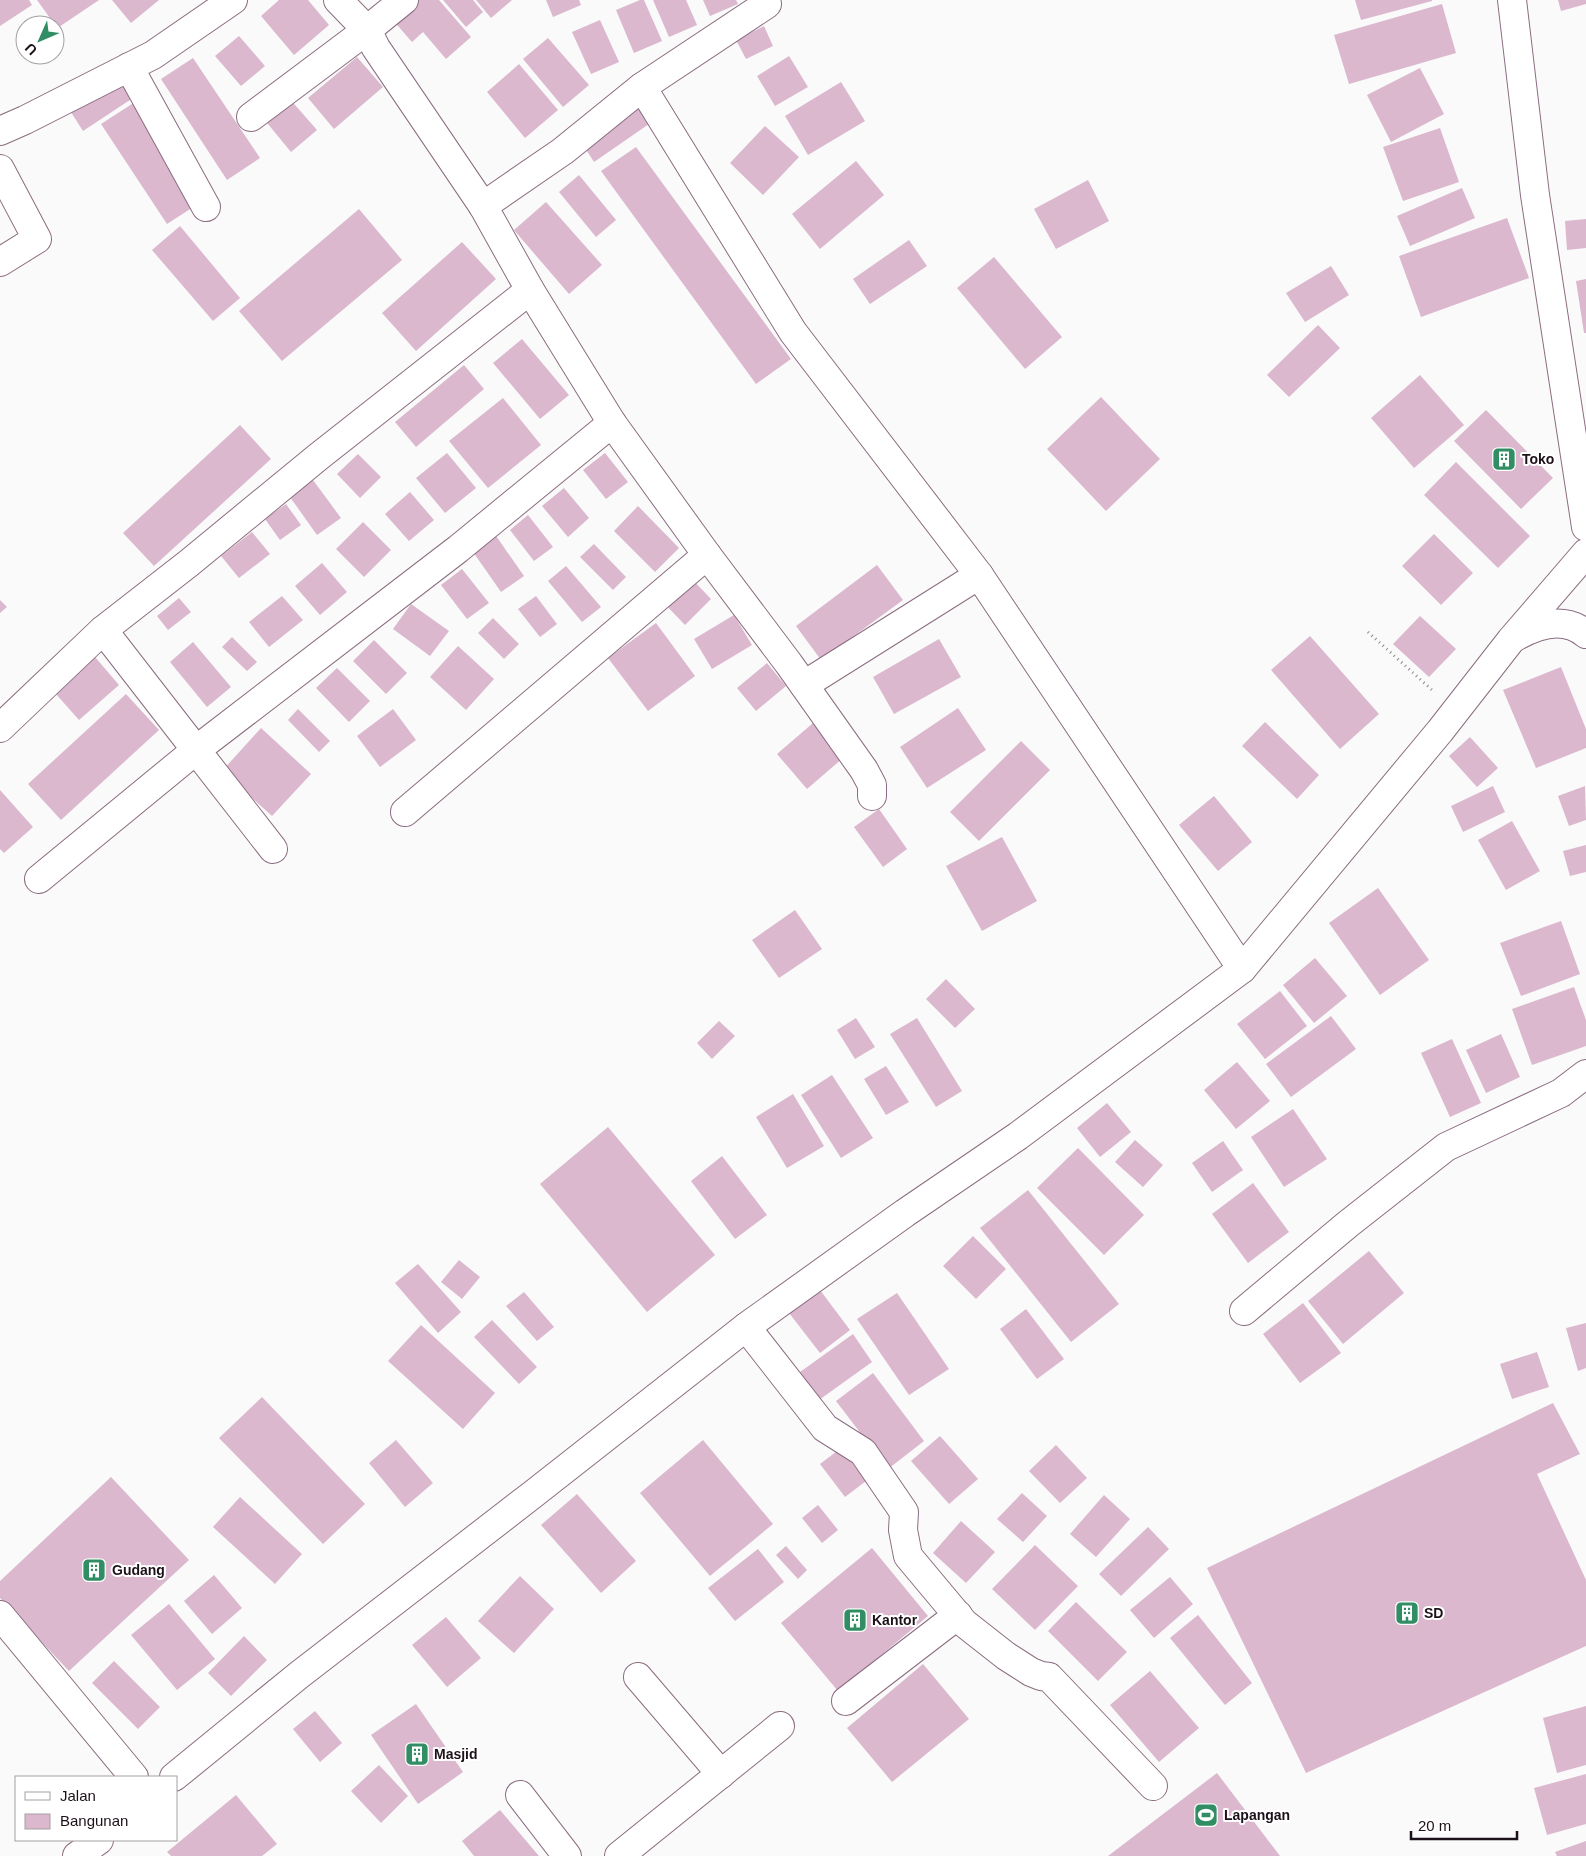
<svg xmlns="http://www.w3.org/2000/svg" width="1586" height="1856" viewBox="0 0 1586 1856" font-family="Helvetica,sans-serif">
  <rect width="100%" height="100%" fill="#fafafa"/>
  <g fill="#dbb8ce">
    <path d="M0,0H29L32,5L0,26Z"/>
    <path d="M37,0H99L56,29L55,25Z"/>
    <path d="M112,0H159L131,23Z"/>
    <path d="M279,0H308L329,25L294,55L261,16Z"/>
    <path d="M412,0H439L471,37L446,59L423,32L412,42L391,18Z"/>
    <path d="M443,0H473L483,12L466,27Z"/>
    <path d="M476,0H512L491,18Z"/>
    <path d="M546,0H579L581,5L553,17Z"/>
    <path d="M640,0H644L662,41L634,53L616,10Z"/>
    <path d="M653,0H686L697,25L669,37Z"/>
    <path d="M703,0H736L738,4L710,16Z"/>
    <path d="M1355,0H1432V1L1361,20Z"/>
    <path d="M1558,0H1586V4L1561,11Z"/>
    <path d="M1442,4L1456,53L1349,84L1334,35Z"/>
    <path d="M600,20L619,62L591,74L572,32Z"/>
    <path d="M764,26L773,46L746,59L736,40Z"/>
    <path d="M239,36L265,66L241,86L215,56Z"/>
    <path d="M548,38L589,85L563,107L523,59Z"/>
    <path d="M789,56L808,87L775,106L757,76Z"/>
    <path d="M357,57L383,87L334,129L308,98Z"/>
    <path d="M193,58L260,158L227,180L161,79Z"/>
    <path d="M519,64L558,110L525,138L487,92Z"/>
    <path d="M1420,68L1444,114L1391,142L1367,95Z"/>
    <path d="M122,75L136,96L83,131L69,109Z"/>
    <path d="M841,82L865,121L808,155L785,116Z"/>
    <path d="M288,97L317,130L291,152L263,118Z"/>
    <path d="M135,102L201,202L167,224L101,124Z"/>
    <path d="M638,107L649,124L594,162L583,145Z"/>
    <path d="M765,126L799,157L763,195L730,163Z"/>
    <path d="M1440,128L1459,182L1403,201L1383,147Z"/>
    <path d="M636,147L791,359L756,384L601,171Z"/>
    <path d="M856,161L884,195L820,249L792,214Z"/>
    <path d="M579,175L616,220L596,237L559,192Z"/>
    <path d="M1088,180L1109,221L1056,249L1034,209Z"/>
    <path d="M1462,188L1475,218L1410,246L1397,216Z"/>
    <path d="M546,202L602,265L569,294L514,230Z"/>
    <path d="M359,209L402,260L282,361L239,311Z"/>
    <path d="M1507,218L1529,278L1421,317L1399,256Z"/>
    <path d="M1586,219V248L1567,250L1565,221Z"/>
    <path d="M180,226L240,298L213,321L152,250Z"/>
    <path d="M909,240L927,266L870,304L853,279Z"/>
    <path d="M462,242L496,279L416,351L382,313Z"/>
    <path d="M994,257L1062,337L1025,369L957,288Z"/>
    <path d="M1331,266L1349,295L1305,322L1286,293Z"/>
    <path d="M1586,279V333H1584L1576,281Z"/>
    <path d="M1318,325L1340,348L1289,397L1267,375Z"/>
    <path d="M522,339L569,395L540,419L493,363Z"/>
    <path d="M464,365L484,389L416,447L395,422Z"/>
    <path d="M1420,375L1464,425L1414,468L1371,418Z"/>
    <path d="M1101,397L1160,459L1106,511L1047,449Z"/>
    <path d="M503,398L541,445L488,488L449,441Z"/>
    <path d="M1486,410L1553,478L1521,509L1454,441Z"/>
    <path d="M240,425L271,459L154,566L123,533Z"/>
    <path d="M447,453L476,488L445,513L416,478Z"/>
    <path d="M605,453L628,482L606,499L583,470Z"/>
    <path d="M358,454L381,477L360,498L337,474Z"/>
    <path d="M1456,462L1530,536L1498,568L1424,495Z"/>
    <path d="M313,480L341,518L317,535L290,497Z"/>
    <path d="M564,488L589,518L568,537L542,506Z"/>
    <path d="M410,492L434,520L409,541L385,514Z"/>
    <path d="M286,504L301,525L280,540L265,519Z"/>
    <path d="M638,506L679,548L655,572L614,531Z"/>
    <path d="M528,515L553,547L534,561L510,530Z"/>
    <path d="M363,522L391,550L364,577L336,549Z"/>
    <path d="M252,532L270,554L239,578L221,556Z"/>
    <path d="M494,533L524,576L501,592L471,549Z"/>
    <path d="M1434,534L1473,573L1441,605L1402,566Z"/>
    <path d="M594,544L626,577L613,590L580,557Z"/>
    <path d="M322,563L347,592L320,615L295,586Z"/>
    <path d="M877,565L903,600L821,660L796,626Z"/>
    <path d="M566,566L601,607L582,622L548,581Z"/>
    <path d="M462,569L489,603L467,619L441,585Z"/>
    <path d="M690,577L711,599L685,625L664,603Z"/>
    <path d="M282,596L303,620L269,647L249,622Z"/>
    <path d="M536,596L557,624L540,637L518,609Z"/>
    <path d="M179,598L191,612L168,630L157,616Z"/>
    <path d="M0,600L7,607L0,613Z"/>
    <path d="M411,604L449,631L430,656L393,629Z"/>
    <path d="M734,615L752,645L712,669L694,639Z"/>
    <path d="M1420,616L1456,649L1429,677L1393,644Z"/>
    <path d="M493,618L519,644L504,659L478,633Z"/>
    <path d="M656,623L695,676L648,711L608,658Z"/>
    <path d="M1310,636L1379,714L1340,749L1271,670Z"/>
    <path d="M232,637L257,662L247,671L222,647Z"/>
    <path d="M939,639L961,677L894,714L873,677Z"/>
    <path d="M374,640L407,673L386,694L353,661Z"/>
    <path d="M193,642L231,687L207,707L170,662Z"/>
    <path d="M458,646L494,679L466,710L430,677Z"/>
    <path d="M89,650L119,685L79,720L48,685Z"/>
    <path d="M767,663L786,686L756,711L737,688Z"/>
    <path d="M1561,667L1586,729V748L1536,768L1503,690Z"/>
    <path d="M337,668L370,701L349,722L316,688Z"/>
    <path d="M126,694L159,730L61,820L28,784Z"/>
    <path d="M958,708L986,750L927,788L900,747Z"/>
    <path d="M298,709L330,741L319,752L288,720Z"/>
    <path d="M393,709L416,740L380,767L357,736Z"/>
    <path d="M1265,722L1319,775L1297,799L1242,746Z"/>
    <path d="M813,723L843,758L807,789L777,754Z"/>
    <path d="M261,728L311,774L272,816L222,771Z"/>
    <path d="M1470,737L1498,768L1477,787L1449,756Z"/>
    <path d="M1021,741L1050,770L979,841L950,812Z"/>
    <path d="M1493,786L1505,812L1463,832L1451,806Z"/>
    <path d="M1585,786L1586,820L1569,826L1558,796Z"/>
    <path d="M0,790L33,827L4,853L0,849Z"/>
    <path d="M1214,796L1252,842L1218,871L1179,825Z"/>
    <path d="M879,809L907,849L883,867L854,827Z"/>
    <path d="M1512,821L1540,871L1506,890L1478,840Z"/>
    <path d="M1002,837L1037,901L982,931L946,866Z"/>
    <path d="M1586,845V872L1570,876L1563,851Z"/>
    <path d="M1378,888L1429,960L1380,995L1329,923Z"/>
    <path d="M795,910L822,949L779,978L752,940Z"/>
    <path d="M1561,921L1580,974L1521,996L1500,943Z"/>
    <path d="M1315,958L1347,996L1314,1023L1283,985Z"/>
    <path d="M946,979L975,1009L955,1028L926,999Z"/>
    <path d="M1574,987L1586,1020V1046L1532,1065L1512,1009Z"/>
    <path d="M1280,991L1307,1026L1265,1059L1237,1024Z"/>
    <path d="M1331,1016L1356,1049L1291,1097L1266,1064Z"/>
    <path d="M856,1018L875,1047L855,1059L837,1030Z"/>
    <path d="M917,1018L962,1091L936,1107L890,1034Z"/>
    <path d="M719,1021L735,1036L712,1059L697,1043Z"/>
    <path d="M1501,1034L1520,1077L1486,1093L1466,1050Z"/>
    <path d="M1452,1039L1481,1103L1450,1117L1421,1053Z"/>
    <path d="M1237,1062L1270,1101L1236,1129L1204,1090Z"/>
    <path d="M886,1066L909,1102L886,1115L864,1079Z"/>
    <path d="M832,1075L873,1138L841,1158L801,1095Z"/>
    <path d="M793,1094L824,1146L787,1168L756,1117Z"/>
    <path d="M1107,1103L1131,1132L1100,1157L1077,1128Z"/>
    <path d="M1293,1109L1327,1159L1284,1187L1251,1137Z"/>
    <path d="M608,1127L715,1255L647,1312L540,1184Z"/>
    <path d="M1135,1140L1163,1165L1143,1187L1115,1162Z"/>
    <path d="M1223,1141L1243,1170L1212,1192L1192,1163Z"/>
    <path d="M1078,1148L1144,1215L1104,1255L1037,1188Z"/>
    <path d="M722,1156L767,1215L735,1239L691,1181Z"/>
    <path d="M1253,1183L1289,1232L1248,1263L1212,1214Z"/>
    <path d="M1028,1190L1119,1304L1071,1342L980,1228Z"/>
    <path d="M973,1236L1006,1269L976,1299L943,1266Z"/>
    <path d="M1369,1251L1404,1293L1343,1344L1308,1301Z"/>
    <path d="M459,1260L480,1277L462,1299L441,1282Z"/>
    <path d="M418,1264L461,1312L438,1333L395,1283Z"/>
    <path d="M817,1286L850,1330L820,1353L786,1309Z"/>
    <path d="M524,1292L554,1327L537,1341L506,1306Z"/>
    <path d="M897,1293L949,1369L909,1395L857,1319Z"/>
    <path d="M1303,1303L1341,1353L1300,1383L1263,1334Z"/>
    <path d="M1026,1309L1064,1359L1037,1379L1000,1329Z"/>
    <path d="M492,1320L537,1367L519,1384L474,1337Z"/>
    <path d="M1586,1323V1368L1578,1371L1566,1328Z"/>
    <path d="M421,1325L495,1393L463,1429L388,1361Z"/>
    <path d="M853,1334L872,1362L819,1400L800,1372Z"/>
    <path d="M1537,1352L1549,1387L1512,1399L1500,1364Z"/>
    <path d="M873,1373L924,1441L888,1469L836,1401Z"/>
    <path d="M262,1397L365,1504L323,1544L219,1438Z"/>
    <path d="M1553,1403L1580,1454L1537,1474L1586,1580V1646L1306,1773L1207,1568Z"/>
    <path d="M940,1436L978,1479L949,1504L911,1461Z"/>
    <path d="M396,1440L433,1483L405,1507L369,1463Z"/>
    <path d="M703,1440L773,1524L710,1576L640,1493Z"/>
    <path d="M1056,1445L1087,1478L1060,1503L1029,1471Z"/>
    <path d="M841,1448L866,1481L845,1497L820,1464Z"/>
    <path d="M111,1477L189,1560L69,1671L0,1598V1581Z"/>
    <path d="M1022,1493L1047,1516L1023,1542L997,1519Z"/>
    <path d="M577,1494L636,1561L601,1593L541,1525Z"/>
    <path d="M1104,1495L1130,1519L1096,1557L1070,1534Z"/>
    <path d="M240,1497L302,1554L275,1584L213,1527Z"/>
    <path d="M818,1505L838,1530L822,1543L802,1518Z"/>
    <path d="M961,1521L995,1552L966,1583L933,1553Z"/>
    <path d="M1148,1527L1169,1549L1121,1596L1099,1574Z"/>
    <path d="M1035,1545L1078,1586L1035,1630L992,1589Z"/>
    <path d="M786,1546L807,1570L798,1579L776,1555Z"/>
    <path d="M872,1548L928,1616L838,1691L781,1623Z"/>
    <path d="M758,1549L784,1582L735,1621L708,1588Z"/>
    <path d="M214,1575L242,1608L212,1634L184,1601Z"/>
    <path d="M520,1576L554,1609L514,1653L478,1621Z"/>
    <path d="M1170,1577L1193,1604L1154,1638L1130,1610Z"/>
    <path d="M1076,1602L1127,1652L1098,1681L1048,1631Z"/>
    <path d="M169,1604L215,1659L177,1690L131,1635Z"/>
    <path d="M1198,1615L1252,1683L1225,1705L1170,1638Z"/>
    <path d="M446,1617L481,1658L447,1687L412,1645Z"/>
    <path d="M244,1636L267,1660L231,1696L208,1673Z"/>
    <path d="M114,1661L160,1707L138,1729L92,1683Z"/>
    <path d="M923,1664L969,1719L892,1782L847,1728Z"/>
    <path d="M1150,1671L1199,1728L1159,1762L1110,1705Z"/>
    <path d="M416,1704L463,1772L418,1804L371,1735Z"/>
    <path d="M1586,1706V1765L1557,1773L1543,1718Z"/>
    <path d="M315,1711L342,1743L320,1762L293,1729Z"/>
    <path d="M379,1765L408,1796L381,1823L351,1791Z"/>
    <path d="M1217,1773L1280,1856H1108Z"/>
    <path d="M1586,1774V1824L1547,1835L1534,1788Z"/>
    <path d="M236,1795L277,1844L262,1856H171L167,1852Z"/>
    <path d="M500,1810L539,1856H474L462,1841Z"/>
    <path d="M1586,1841V1856H1557L1555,1852Z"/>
  </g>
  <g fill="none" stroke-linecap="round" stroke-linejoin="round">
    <g stroke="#8b6c80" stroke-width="30">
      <g id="minor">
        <path d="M338,0L367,30L376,48L483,206L530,290L612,423L707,555L789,664L864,770L872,785V796"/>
        <path d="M1512,0L1535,195L1586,527"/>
        <path d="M129,67L206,207"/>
        <path d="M642,87L793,332L979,575L1242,969"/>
        <path d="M251,117L367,30L404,0"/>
        <path d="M0,131L25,120L153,55L233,0"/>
        <path d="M0,169L37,239L0,262"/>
        <path d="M483,206L563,151L642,87L767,4L766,0"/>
        <path d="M103,630L196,750L458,549L612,423"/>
        <path d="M1517,636C1538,624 1565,616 1586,634"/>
        <path d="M804,685L979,575"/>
        <path d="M0,728L103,630L189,563L318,457L530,290"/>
        <path d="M405,812L707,555"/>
        <path d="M39,879L196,750L273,849"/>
        <path d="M1244,1311L1348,1224L1446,1147L1561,1093L1586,1074"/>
        <path d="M746,1327L825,1428L863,1452L904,1512L903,1530L908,1556L964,1623L1006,1656L1031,1672L1041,1676L1049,1677L1153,1786"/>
        <path d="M0,1615L134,1777"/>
        <path d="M638,1677L721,1774"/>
        <path d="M846,1701L958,1615"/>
        <path d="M174,1777L299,1675L532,1495L746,1327L905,1213L1018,1136L1242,969L1440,731L1511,640L1586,553"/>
        <path d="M520,1795L567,1856"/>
        <path d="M77,1856L99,1840"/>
        <path d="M619,1856L780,1726"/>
      </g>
    </g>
    <path stroke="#8f898d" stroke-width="3" stroke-dasharray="1 4" stroke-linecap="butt" d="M1368,632L1432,690"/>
    <use href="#minor" stroke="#fff" stroke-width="28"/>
  </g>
  <defs>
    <g id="building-square" transform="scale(1.25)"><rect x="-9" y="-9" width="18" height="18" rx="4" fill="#318d63" stroke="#fff"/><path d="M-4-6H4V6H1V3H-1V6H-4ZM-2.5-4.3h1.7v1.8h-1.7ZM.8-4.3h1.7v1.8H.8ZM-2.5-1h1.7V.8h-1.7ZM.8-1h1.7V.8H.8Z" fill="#fff"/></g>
    <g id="stadium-square" transform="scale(1.25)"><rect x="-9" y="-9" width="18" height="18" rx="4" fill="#318d63" stroke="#fff"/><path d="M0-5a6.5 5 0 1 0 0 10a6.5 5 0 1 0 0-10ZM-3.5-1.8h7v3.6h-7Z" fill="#fff"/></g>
  </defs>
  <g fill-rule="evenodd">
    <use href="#building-square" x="1504" y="459"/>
    <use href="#building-square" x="94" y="1570"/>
    <use href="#building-square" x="1407" y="1613"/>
    <use href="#building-square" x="855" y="1620"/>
    <use href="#building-square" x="417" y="1754"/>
    <use href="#stadium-square" x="1206" y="1815"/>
  </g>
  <g text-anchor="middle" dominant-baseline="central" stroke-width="4" stroke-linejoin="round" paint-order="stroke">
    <g font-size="14" font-weight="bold" fill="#1d1119" stroke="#fff" text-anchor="start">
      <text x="1522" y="459">Toko</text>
      <text x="112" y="1570">Gudang</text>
      <text x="1424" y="1613">SD</text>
      <text x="872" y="1620">Kantor</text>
      <text x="434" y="1754">Masjid</text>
      <text x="1224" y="1815">Lapangan</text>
    </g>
  </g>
  <rect x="15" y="1776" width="162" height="65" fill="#ffffff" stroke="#a5a0a3"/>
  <rect x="25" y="1792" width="25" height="8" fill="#ffffff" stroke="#a5a0a3"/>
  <text x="60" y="1801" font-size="15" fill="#1d1119">Jalan</text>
  <rect x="25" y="1814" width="25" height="15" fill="#dbb8ce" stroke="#a5a0a3"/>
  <text x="60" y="1826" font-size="15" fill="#1d1119">Bangunan</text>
  <g transform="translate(40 40) rotate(225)"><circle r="24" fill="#ffffff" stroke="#a5a0a3"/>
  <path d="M0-4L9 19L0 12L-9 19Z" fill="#318d63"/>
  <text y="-8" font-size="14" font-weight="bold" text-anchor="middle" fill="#1d1119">U</text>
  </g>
  <path d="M1411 1831v8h106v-8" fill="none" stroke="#1d1119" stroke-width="2.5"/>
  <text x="1418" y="1831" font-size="15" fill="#1d1119" stroke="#ffffff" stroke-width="4" paint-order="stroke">20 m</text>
</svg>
